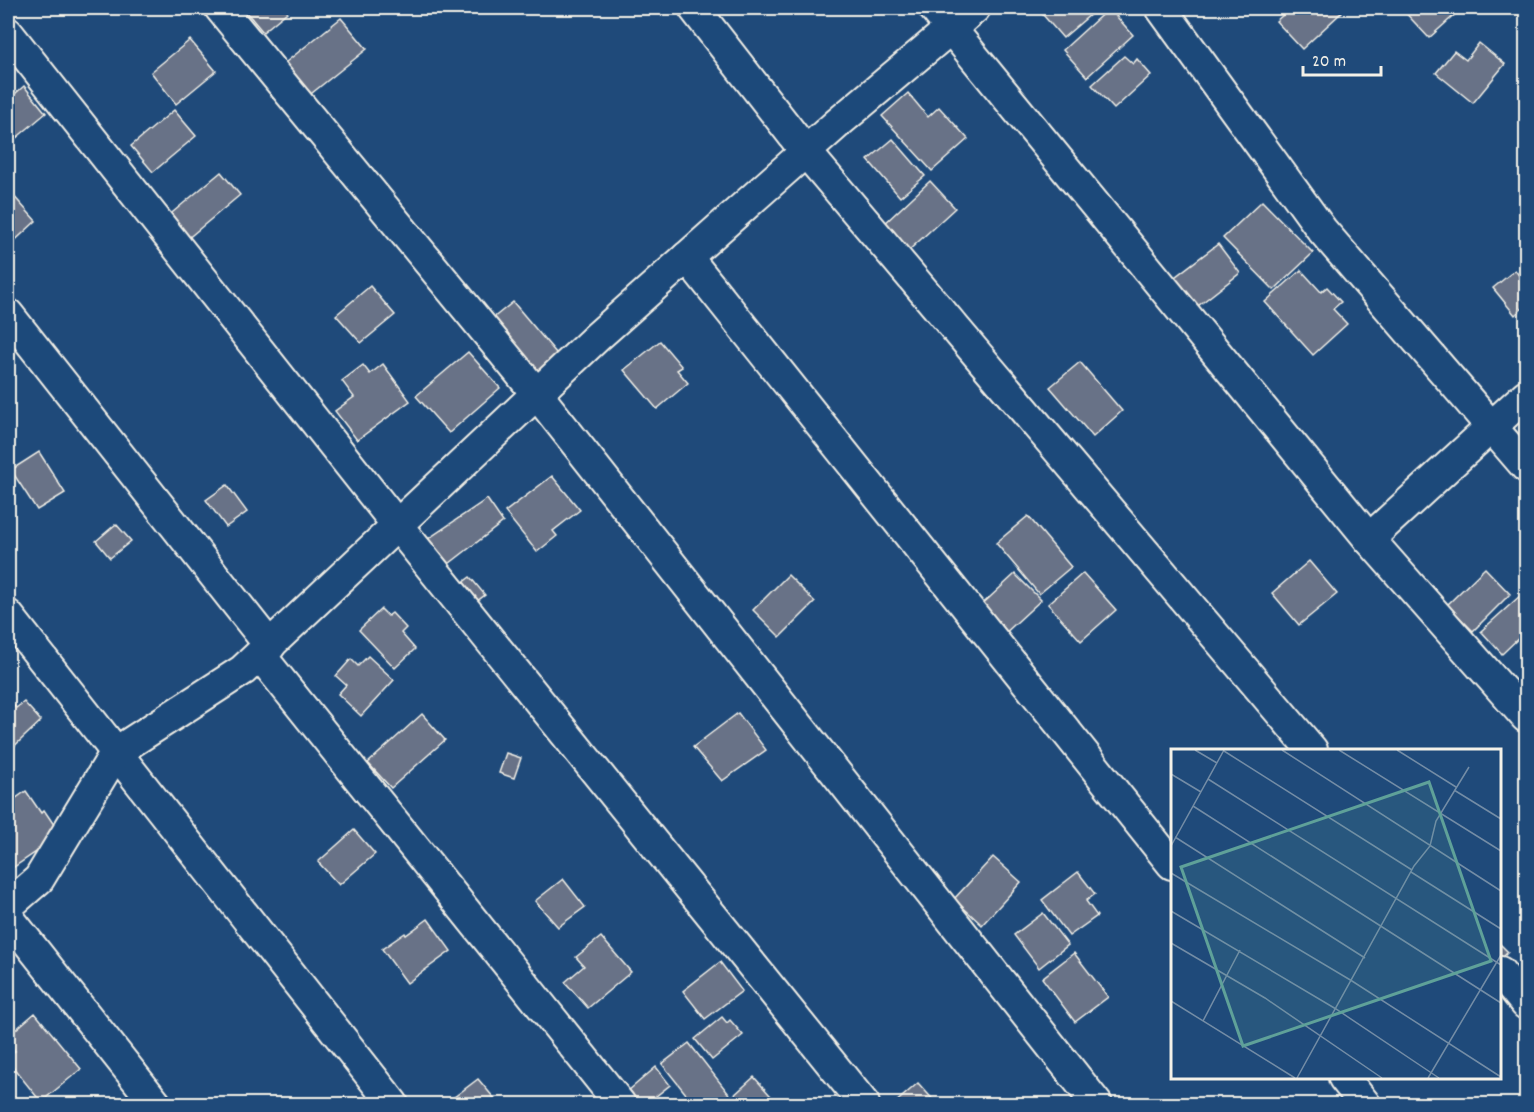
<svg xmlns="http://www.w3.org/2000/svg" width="1534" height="1112" viewBox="0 0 1534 1112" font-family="Dekko,sans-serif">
  <rect width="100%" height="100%" fill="#1f4a7a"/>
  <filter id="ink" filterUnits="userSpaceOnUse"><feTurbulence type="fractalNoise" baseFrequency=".0167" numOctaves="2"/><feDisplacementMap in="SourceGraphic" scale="12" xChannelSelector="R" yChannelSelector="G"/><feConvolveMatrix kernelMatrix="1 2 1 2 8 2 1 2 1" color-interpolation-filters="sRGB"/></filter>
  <g filter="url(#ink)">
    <g fill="#687287" stroke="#f4f1e8" stroke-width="1.5">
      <path d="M243,8H292L263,32Z"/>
      <path d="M1037,8H1098L1063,38Z"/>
      <path d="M1109,8L1133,35L1087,77L1063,50Z"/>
      <path d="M1291,8H1337L1342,12L1302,49L1276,21Z"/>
      <path d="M1401,8H1456L1459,11L1429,38Z"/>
      <path d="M341,18L367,49L307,97L281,66Z"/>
      <path d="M190,40L216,71L176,104L151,72Z"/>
      <path d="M1479,43L1505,64L1473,103L1436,73L1454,51L1466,60Z"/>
      <path d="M1124,56L1133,64L1137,59L1151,75L1114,109L1092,85Z"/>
      <path d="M24,86L46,113L8,145V100Z"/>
      <path d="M908,93L928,117L939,107L968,139L932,171L882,116Z"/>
      <path d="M174,110L196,136L153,172L131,146Z"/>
      <path d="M893,139L925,176L900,197L868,160Z"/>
      <path d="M221,172L240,195L186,240L167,217Z"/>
      <path d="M930,181L955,208L907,252L882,226Z"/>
      <path d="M11,193L36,221L8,247V196Z"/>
      <path d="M1262,201L1313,253L1274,290L1223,238Z"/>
      <path d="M1218,244L1240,273L1194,309L1171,280Z"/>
      <path d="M1301,270L1321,292L1327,287L1341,302L1333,309L1347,324L1313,355L1265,302Z"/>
      <path d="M1515,270L1526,285V305L1515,315L1493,288Z"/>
      <path d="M370,286L395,315L361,343L336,315Z"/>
      <path d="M513,302L562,360L537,381L487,323Z"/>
      <path d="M660,341L682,367L677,370L688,383L657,409L624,370Z"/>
      <path d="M468,352L500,388L449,433L416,396Z"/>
      <path d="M1080,362L1122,411L1093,437L1050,387Z"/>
      <path d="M383,364L410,401L357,440L335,411L354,397L342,381L363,365L370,374Z"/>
      <path d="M39,452L65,493L37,510L11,470Z"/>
      <path d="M552,476L580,510L553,531L557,536L537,552L505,512Z"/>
      <path d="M227,485L247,512L226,527L206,500Z"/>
      <path d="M487,499L503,522L441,570L422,543Z"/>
      <path d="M1028,516L1071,567L1039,594L996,543Z"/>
      <path d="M116,524L131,541L110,558L96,541Z"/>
      <path d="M1309,561L1337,594L1299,625L1272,593Z"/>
      <path d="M1485,568L1510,594L1473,631L1447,605Z"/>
      <path d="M1083,573L1116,610L1081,641L1048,604Z"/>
      <path d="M1015,574L1041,600L1001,637L976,610Z"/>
      <path d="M788,575L815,602L780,637L753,610Z"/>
      <path d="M470,577L485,595L469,607L454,589Z"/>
      <path d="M1521,595L1526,601V631L1502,654L1481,631Z"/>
      <path d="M381,609L388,616L392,613L406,628L401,633L415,649L395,668L359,630Z"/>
      <path d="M368,656L394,680L361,716L338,694L346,685L336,676L351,659L358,666Z"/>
      <path d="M8,699L16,708L24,702L41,721L8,752Z"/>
      <path d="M738,713L766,750L722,781L693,747Z"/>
      <path d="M422,714L445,740L391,788L368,763Z"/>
      <path d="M506,753L521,758L514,778L499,773Z"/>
      <path d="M26,791L41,813L44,810L61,835L8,871V804Z"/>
      <path d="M354,830L375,854L339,885L318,862Z"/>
      <path d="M993,857L1021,882L982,925L954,899Z"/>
      <path d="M1078,872L1095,894L1086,901L1097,916L1069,936L1042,900Z"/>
      <path d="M563,879L585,907L558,927L535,901Z"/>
      <path d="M1043,913L1068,945L1039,968L1014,935Z"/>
      <path d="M428,919L451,951L407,983L382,949L405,933L406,935Z"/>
      <path d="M601,937L631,972L588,1008L565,982L584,966L576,957Z"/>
      <path d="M1500,944L1508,952L1500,960Z"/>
      <path d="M1074,953L1108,997L1075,1022L1042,978Z"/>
      <path d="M720,962L742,991L705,1019L683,991Z"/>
      <path d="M35,1013L81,1069L41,1102L8,1061V1057L15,1051L8,1042V1036Z"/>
      <path d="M722,1017L727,1023L730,1020L743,1035L712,1060L695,1039Z"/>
      <path d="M689,1043L729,1094L716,1104H694L662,1064Z"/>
      <path d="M656,1067L670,1085L646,1104H639L628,1091Z"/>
      <path d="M754,1077L778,1104H739L732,1097Z"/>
      <path d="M478,1079L499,1104H445Z"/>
      <path d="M918,1083L937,1104H894Z"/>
      <path d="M8,1091L20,1104H8Z"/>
      <path d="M345,1097L351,1104H334Z"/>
    </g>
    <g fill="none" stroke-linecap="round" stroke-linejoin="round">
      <g stroke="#f4f1e8" stroke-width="34">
        <g id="minor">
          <path d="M220,8L537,394L1097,1104"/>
          <path d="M694,8L806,152L1312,750"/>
          <path d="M934,8L1369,539L1526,717"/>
          <path d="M1161,8L1322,230L1526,467"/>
          <path d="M8,33L397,525L864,1104"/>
          <path d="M687,257L1172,864"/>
          <path d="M8,314L270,646"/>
          <path d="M1369,539L1526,395"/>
          <path d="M8,615L393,1104"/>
          <path d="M260,655L620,1104"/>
          <path d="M8,906L39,879L116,752L243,670L597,337L839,122L975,8"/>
          <path d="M8,917L156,1104"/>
          <path d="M1500,972L1526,1004"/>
          <path d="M1344,1078L1365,1104"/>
        </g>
      </g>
      <use href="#minor" stroke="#1f4a7a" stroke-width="30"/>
    </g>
  </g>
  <g transform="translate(1171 749)">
    <rect width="330" height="330" fill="#1f4a7a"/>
    <path fill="none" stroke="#748da6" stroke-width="1.5" d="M24,1L46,14M111,1L330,142M168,1L330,102M226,1L285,38M53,2L241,121M0,25L30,43M37,30L330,216M283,41L330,70M22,57L330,254M4,88L194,209M0,97L53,1M240,123L330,180M0,124L181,232L330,328M0,162L165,260L268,329M0,194L94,249L211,329M0,252L124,329M32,272L69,201M126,329L243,117L259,97L265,72L298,18M257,329L330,206"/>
    <path fill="#5fa199" fill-opacity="0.15" stroke="#5fa199" stroke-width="3" d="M258,33L320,212L72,297L10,118Z"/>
    <rect width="330" height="330" fill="none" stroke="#f4f1e8" stroke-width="3"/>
  </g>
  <rect width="1534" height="1112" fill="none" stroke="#1f4a7a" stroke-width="30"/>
  <rect x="15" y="15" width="1504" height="1082" fill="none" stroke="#f4f1e8" stroke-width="2" filter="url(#ink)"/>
  <path d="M1303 66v9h78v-9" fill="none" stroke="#f4f1e8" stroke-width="3"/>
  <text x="1312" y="66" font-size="18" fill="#f4f1e8" stroke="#1f4a7a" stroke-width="4.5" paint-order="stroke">20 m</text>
</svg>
